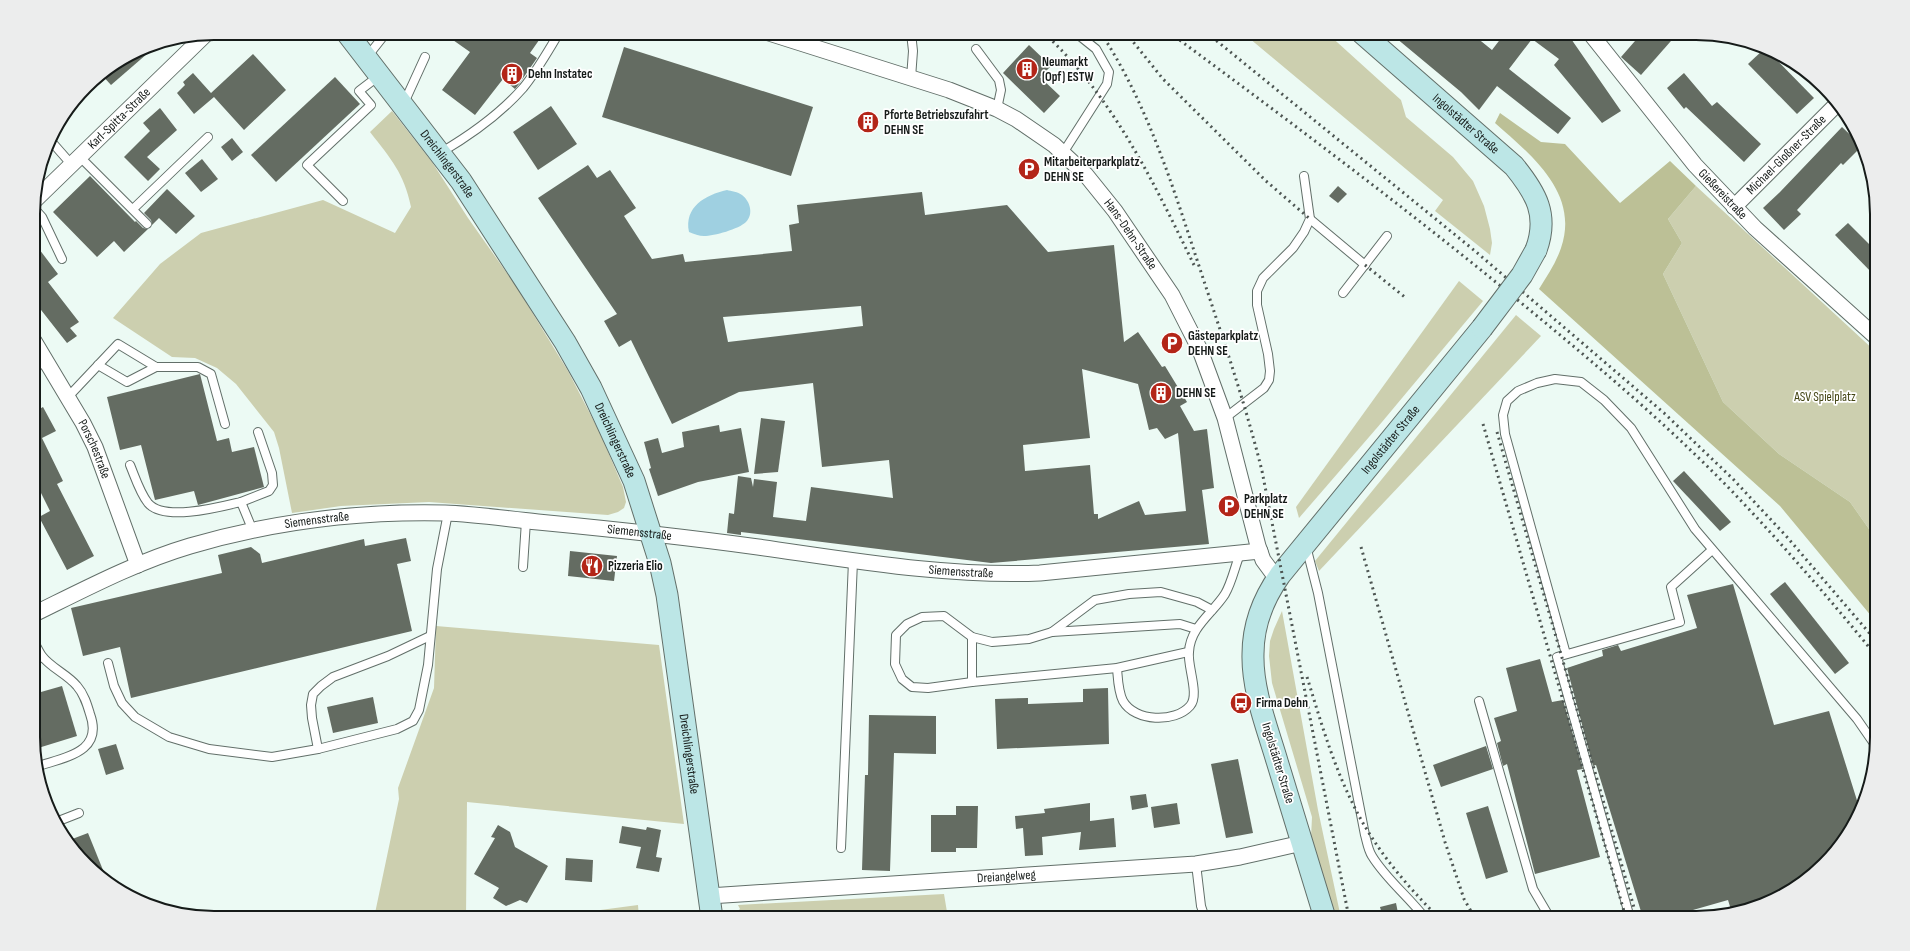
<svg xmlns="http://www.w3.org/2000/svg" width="1910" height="951" viewBox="0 0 1910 951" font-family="'Sofia Sans Condensed',sans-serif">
  <rect width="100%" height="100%" fill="#ecfaf4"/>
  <g fill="#cccfaf">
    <path d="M1243,33H1327L1401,100L1406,117L1453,157L1473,181L1484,206L1490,229L1492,243L1490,255L1435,211L1443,200Z"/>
    <path d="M392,111L432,162L468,218L516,286L568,371L600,433L623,487L626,502L624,508L618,512L608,515L429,502L341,506L292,513L279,448L274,432L236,384L217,368L195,358L172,357L113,318L160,264L201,233L323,200L395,233L411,207C404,173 391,159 370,132Z"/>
    <path d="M1696,186L1876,352V539L1850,502L1779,454L1723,402L1663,274L1682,243L1668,219Z"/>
    <path d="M1459,281L1483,301L1382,422L1299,518L1296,507Z"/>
    <path d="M1516,315L1541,336L1319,571L1315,561Z"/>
    <path d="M1282,611L1318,810L1341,918H1334L1311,838L1312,817L1272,683L1269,656L1270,641L1274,629Z"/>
    <path d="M436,626L659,645L684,824L467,802L466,918H374L399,799L398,788L434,688Z"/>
    <path d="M944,894L948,918H729L740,909L738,905Z"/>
    <path d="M638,905L639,918H540Z"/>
  </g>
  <path fill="#bcc096" d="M1500,113L1541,142L1565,144L1620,203L1670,161L1696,186L1668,219L1682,243L1663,274L1723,402L1779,454L1850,502L1876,539L1877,623L1780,506L1539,289C1547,276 1556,263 1561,248C1580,193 1531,155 1495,123Z"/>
  <path fill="#9fd0e1" d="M727,190C731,191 738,192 742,195C750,201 754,214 746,222C739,229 714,236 704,236C699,236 694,234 689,232C684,207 705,195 727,190Z"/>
  <g fill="#646c62" fill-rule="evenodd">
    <path d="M443,33H544L530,53L537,58L519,84L515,89L503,79L475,115L442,90L470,52Z"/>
    <path d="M1390,33H1471L1492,50L1505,33H1567L1621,111L1602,123L1554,65L1559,59L1532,39L1509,69L1571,118L1558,134L1497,86L1479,110L1461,92Z"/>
    <path d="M1642,33H1678L1641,75L1621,57Z"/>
    <path d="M1029,45L1051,66L1040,77L1060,96L1044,113L1003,73Z"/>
    <path d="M624,47L813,107L791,176L602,117Z"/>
    <path d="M144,48L148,53L111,85L101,74Z"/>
    <path d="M1764,49L1767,50L1814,98L1797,114L1748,64Z"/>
    <path d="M253,54L286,90L244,130L214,97L194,114L177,93L185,85L183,82L193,73L211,93Z"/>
    <path d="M1684,73L1712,106L1717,102L1761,144L1744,162L1686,107L1684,109L1667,88Z"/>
    <path d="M335,77L360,104L276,182L251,155Z"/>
    <path d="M551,106L577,144L538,170L513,132Z"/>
    <path d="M160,108L177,130L147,157L160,169L148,181L124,157L150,131L143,123Z"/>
    <path d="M872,112L879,125L865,132L858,119Z"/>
    <path d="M1842,127L1862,146L1843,165L1841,163L1797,210L1801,214L1784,230L1763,208L1780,192Z"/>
    <path d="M232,138L243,152L232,161L221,147Z"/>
    <path d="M202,159L218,179L201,192L185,173Z"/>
    <path d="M588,165L597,178L610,170L636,208L624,216L652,259L683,254L685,262L792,251L789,225L799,223L797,205L922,192L925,215L1007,205L1048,252L1114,245L1124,342L1138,332L1162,367L1165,366L1187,402L1180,406L1194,431L1207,429L1214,488L1202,490L1209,544L991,563L741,532V535L727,533L729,513L734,514L738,476L751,478L753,487L754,479L777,482L773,517L806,521L811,487L893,498L889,460L822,467L813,383L739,392L672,424L631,340L619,347L604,321L617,314L538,198ZM861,306L863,326L728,342L723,317ZM1082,369L1138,384L1149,430L1157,428L1165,439L1178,433L1186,511L1145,515L1139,501L1098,519V514H1094L1090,465L1025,471L1023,445L1090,438Z"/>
    <path d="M90,176L135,222L136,221L143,228L148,229L124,252L114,241L97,257L53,212Z"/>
    <path d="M1338,186L1347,194L1338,203L1329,196Z"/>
    <path d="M167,189L195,216L176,234L159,218L152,225L151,220L144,213Z"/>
    <path d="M1848,223L1876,251V277L1835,235Z"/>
    <path d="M33,241L58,274L48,282L79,322L70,328L77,336L67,343L34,301Z"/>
    <path d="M200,374L217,441L229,438L232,452L254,447L264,487L198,505L194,491L155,500L141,445L120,450L107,397Z"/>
    <path d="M43,407L56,431L42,438L63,481L57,484L94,556L67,570L39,517L50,511L34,479V412Z"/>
    <path d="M761,418L785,421L778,472L754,474Z"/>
    <path d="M719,425L720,432L741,428L749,472L698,482L658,496L649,469L651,468L644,442L658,438L662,453L684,447L682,432Z"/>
    <path d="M1684,471L1731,522L1720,531L1673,481Z"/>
    <path d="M406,538L411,561L397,564L412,631L131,698L120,647L83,656L71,608L222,573L218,555L251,547L260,554L262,563L364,539L365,546Z"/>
    <path d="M570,551L617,556L614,581L568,576Z"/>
    <path d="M1785,582L1849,663L1835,674L1770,594Z"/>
    <path d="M1733,584L1774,725L1829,711L1860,810L1858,817L1832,856L1797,887L1754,908L1732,913L1728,900L1665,918H1643L1596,765L1593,766L1567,668L1603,656L1602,650L1618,645L1621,651L1697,628L1687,595Z"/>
    <path d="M1540,659L1552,702L1563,700L1583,769L1577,770L1600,857L1535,874L1507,764L1503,766L1497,743L1501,741L1494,718L1517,711L1506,668Z"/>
    <path d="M62,686L77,736L35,749L34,694Z"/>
    <path d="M1108,688L1109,744L997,749L995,699L1028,698V704L1083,702V689Z"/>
    <path d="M373,697L378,723L333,733L327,707Z"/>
    <path d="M869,715L936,716V754L894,753L890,871L862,870L865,775H868Z"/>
    <path d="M116,744L124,769L106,775L98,749Z"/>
    <path d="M1486,746L1493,769L1441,787L1433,765Z"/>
    <path d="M1238,759L1253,833L1226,838L1211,764Z"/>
    <path d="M1146,794L1148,807L1132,810L1130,796Z"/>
    <path d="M1090,803V821L1114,818L1116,847L1079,850L1081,832L1042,837L1043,855L1025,856L1023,828L1016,829L1015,816L1045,813L1044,809Z"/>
    <path d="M1177,803L1180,824L1154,828L1151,807Z"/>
    <path d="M956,806H978L977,848H956V852H931V815H956Z"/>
    <path d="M1488,806L1508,872L1486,879L1466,813Z"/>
    <path d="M498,825L510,832L515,847L548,866L527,903L520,900L506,906L493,898L499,888L474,874L495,838L491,837Z"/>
    <path d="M622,826L646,830L647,827L661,830L656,857L662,858L659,872L636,868L641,847L619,843Z"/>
    <path d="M88,833L105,875L70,847L67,841Z"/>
    <path d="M566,858L593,860L592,882L565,880Z"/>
    <path d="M1396,903L1399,918H1383L1380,907Z"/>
  </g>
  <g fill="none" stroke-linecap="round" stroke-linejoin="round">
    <g stroke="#626f69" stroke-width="10">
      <g id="lane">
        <path d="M911,33L913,51L911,78"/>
        <path d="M976,49L999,80L1001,90L997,109"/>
        <path d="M367,57L386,33"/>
        <path d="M404,103L425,57"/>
        <path d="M50,140L72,165"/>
        <path d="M440,153C469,136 501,113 523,88C537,71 548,51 559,33"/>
        <path d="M1063,153L1107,84L1109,72L1096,49L1076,33"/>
        <path d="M80,157L147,224"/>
        <path d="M343,201L307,165L371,105L359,91L380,75"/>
        <path d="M33,207L42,217L62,259"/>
        <path d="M133,209L208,137"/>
        <path d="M1310,219L1365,265"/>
        <path d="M1343,293L1387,236"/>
        <path d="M98,365L127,382L156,367"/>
        <path d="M34,368L46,361"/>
        <path d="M68,397L118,344L156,367H198L211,374L225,424"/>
        <path d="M1225,418L1264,388L1269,380L1270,371L1268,354L1257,305V291L1263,278L1293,248L1304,232L1310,219L1304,176"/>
        <path d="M130,465C135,477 140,493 148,503C164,522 220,507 241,502L253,531"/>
        <path d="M241,502L269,491L273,485L272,473L258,432"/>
        <path d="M1306,546L1318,593L1365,835C1367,842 1368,850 1372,856C1386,879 1408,896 1425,918"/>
        <path d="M523,567L526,521"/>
        <path d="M1052,632L1180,624L1196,629"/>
        <path d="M972,637V682"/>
        <path d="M34,642C37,647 39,652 42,656C51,668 67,674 77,686C84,694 87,704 90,714C104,753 64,757 36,767"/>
        <path d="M1188,652L1117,668L972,682L928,688L912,687L902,679L895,664L896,635L907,624L922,617L944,616L972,637L992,642L1029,639L1052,632L1095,600L1129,594L1161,592L1197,602L1212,610"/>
        <path d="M1566,654L1505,434L1503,415L1507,401L1518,391L1537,383L1555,379L1581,382L1604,400L1631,428L1695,529L1857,719L1875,745"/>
        <path d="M34,660L42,657"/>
        <path d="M108,663L114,686L122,703L135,717L169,737L209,749L272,757L318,749L397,729L413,721L419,710L428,665L437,569L448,513"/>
        <path d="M1117,668C1118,679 1118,691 1123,701C1135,722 1175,723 1190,706C1200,695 1187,666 1189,652C1190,627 1213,613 1225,594C1232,582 1235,566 1240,554"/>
        <path d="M1479,701L1533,889L1550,918"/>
        <path d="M318,749L312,718L311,705L313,694L321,686L333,677L388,656L430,636"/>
        <path d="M56,822L79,813"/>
        <path d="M841,848L853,561"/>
        <path d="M1196,864L1201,906L1205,918"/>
        <path d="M1630,918L1557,657L1680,622L1671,587L1712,550"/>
      </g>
    </g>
    <g stroke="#626f69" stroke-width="17">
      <g id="street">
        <path id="s1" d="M769,33L949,90L997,109L1016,119L1054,145L1086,175L1115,211L1172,295L1200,350L1225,418L1258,546L1263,560L1277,579"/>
        <path id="s2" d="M1590,33L1695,165L1755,228L1876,337"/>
        <path id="s3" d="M33,202L205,35"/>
        <path id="s4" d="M1734,207L1838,103"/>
        <path id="s5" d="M34,341L83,423L95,447L138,565"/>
        <path id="s6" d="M34,614C85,589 136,562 190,546C272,522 360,511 445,513C476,514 507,519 538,522C611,529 685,537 758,547C851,560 946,577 1040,573L1260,551"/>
        <path id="s7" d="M709,896L1196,864L1240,857L1302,843"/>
      </g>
    </g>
    <g stroke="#626f69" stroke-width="23">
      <g id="secondary">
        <path id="s8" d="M347,33L461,181L565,342L591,388L634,481L660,563L667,595L712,918"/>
        <path id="s9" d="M1362,33L1514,166C1536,193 1549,215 1536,250"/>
        <path id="s10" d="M1325,918C1309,865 1293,813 1277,761C1267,727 1252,690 1253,654C1253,625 1263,599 1280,575L1482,328"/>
      </g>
    </g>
    <use href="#lane" stroke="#fff" stroke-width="8"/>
    <use href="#street" stroke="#fff" stroke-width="15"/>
    <use href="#secondary" stroke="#bce6e6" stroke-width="21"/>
    <g stroke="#4d5552" stroke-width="3" stroke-dasharray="2 4" stroke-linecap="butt">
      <path d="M1044,33C1113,97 1153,181 1194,265"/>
      <path d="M1101,33C1148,105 1173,187 1200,269C1222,336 1245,402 1262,471L1349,918"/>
      <path d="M1126,33L1163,79L1266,181L1310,219"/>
      <path d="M1170,33C1292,123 1414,214 1531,311C1599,367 1665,423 1726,485C1779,540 1829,598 1877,657"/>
      <path d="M1207,33L1475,251L1664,413L1733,479L1787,537L1877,642"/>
      <path d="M1365,265L1406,298"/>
      <path d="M1483,424L1626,918"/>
      <path d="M1497,432L1637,918"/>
      <path d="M1361,547L1445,842L1464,899L1475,918"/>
      <path d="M1307,677C1320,719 1332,761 1351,800C1372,845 1404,883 1439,918"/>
    </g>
    <g stroke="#626f69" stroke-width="23" stroke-linecap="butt">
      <path id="secondary-bridge" d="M1482,328L1522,275L1536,250"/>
    </g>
    <use href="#secondary-bridge" stroke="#bce6e6" stroke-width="21"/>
  </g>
  <defs>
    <g id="building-disc" transform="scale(1.15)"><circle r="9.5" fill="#b32518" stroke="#fff"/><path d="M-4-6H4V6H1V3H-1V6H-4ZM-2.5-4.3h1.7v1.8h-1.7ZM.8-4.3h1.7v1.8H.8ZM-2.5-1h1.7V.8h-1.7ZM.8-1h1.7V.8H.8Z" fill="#fff"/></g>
    <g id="parking-disc" transform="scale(1.15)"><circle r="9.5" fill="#b32518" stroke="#fff"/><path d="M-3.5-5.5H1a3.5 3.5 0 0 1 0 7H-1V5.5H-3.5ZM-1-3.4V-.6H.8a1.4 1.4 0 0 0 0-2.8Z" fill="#fff"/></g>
    <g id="restaurant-disc" transform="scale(1.15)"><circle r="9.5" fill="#b32518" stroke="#fff"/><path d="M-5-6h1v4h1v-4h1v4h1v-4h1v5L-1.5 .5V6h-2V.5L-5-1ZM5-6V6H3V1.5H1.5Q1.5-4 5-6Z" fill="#fff"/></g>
    <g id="bus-disc" transform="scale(1.15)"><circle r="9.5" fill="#b32518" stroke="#fff"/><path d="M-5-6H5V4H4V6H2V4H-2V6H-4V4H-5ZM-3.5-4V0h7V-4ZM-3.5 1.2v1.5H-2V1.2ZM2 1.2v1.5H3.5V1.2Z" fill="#fff"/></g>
  </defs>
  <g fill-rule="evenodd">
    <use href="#building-disc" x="1027" y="69"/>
    <use href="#building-disc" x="512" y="74"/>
    <use href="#building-disc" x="868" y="122"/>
    <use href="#parking-disc" x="1029" y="169"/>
    <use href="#parking-disc" x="1172" y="343"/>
    <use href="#building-disc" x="1161" y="393"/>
    <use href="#parking-disc" x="1229" y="506"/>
    <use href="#restaurant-disc" x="592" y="566"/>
    <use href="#bus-disc" x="1241" y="703"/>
  </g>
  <g text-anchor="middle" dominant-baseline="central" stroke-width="3.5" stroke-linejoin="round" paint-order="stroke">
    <g font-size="13" font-weight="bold" fill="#161b19" stroke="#fff" text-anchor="start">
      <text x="1042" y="62">Neumarkt<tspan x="1042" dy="15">(Opf) ESTW</tspan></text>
      <text x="528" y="74">Dehn Instatec</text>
      <text x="884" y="115">Pforte Betriebszufahrt<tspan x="884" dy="15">DEHN SE</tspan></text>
      <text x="1044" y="162">Mitarbeiterparkplatz<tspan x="1044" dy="15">DEHN SE</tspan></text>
      <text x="1188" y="336">Gästeparkplatz<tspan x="1188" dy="15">DEHN SE</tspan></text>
      <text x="1176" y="393">DEHN SE</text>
      <text x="1244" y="499">Parkplatz<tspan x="1244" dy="15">DEHN SE</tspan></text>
      <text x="608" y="566">Pizzeria Elio</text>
      <text x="1256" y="703">Firma Dehn</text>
    </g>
    <g font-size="13" fill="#161b19" stroke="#fff">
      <text stroke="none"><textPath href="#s3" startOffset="120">Karl-Spitta-Straße</textPath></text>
      <text stroke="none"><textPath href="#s9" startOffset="138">Ingolstädter Straße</textPath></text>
      <text stroke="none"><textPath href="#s4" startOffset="74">Michael-Gloßner-Straße</textPath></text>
      <text stroke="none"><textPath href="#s8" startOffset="165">Dreichlingerstraße</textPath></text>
      <text stroke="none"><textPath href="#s2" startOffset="209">Gießereistraße</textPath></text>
      <text stroke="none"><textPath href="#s1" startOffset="426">Hans-Dehn-Straße</textPath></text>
      <text stroke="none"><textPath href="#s10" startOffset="534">Ingolstädter Straße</textPath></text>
      <text stroke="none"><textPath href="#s8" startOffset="489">Dreichlingerstraße</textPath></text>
      <text stroke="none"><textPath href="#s5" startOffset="124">Porschestraße</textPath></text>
      <text stroke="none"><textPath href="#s6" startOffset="300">Siemensstraße</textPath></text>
      <text stroke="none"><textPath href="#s6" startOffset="624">Siemensstraße</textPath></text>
      <text stroke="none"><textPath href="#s6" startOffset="948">Siemensstraße</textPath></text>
      <text stroke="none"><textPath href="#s8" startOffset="813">Dreichlingerstraße</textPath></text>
      <text transform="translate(1278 763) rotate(73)">Ingolstädter Straße</text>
      <text stroke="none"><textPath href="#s7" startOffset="298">Dreiangelweg</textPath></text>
    </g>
    <g font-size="13" fill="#424413" stroke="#fff">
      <text x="1825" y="397">ASV Spielplatz</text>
    </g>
  </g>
  <path d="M0 0H1910V951H0ZM214 40H1696A174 174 0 0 1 1870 214V737A174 174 0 0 1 1696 911H214A174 174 0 0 1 40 737V214A174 174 0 0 1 214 40Z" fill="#eceded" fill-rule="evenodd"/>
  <path fill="none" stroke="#161b19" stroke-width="2" d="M214 40H1696A174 174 0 0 1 1870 214V737A174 174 0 0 1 1696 911H214A174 174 0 0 1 40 737V214A174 174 0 0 1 214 40Z"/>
</svg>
